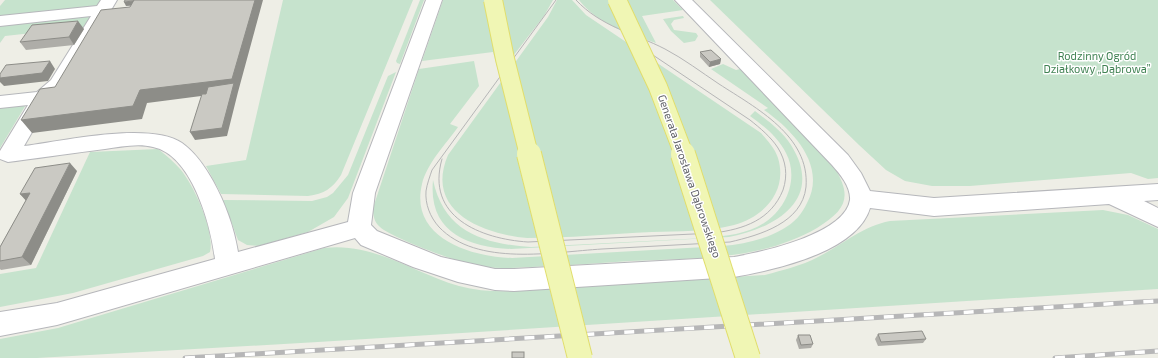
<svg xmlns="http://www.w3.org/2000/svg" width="1158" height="358" viewBox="0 0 1158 358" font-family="'Exo 2',sans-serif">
  <rect width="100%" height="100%" fill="#eeeee6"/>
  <g fill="#c6e3cd">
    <path d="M5,0H102L99,5L91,8L0,17V6Z"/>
    <path d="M283,0H413L341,175C333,188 324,194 308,196L221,194L206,166L246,160Z"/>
    <path d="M420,0H424L400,64L397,63L396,61Z"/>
    <path d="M443,0H553L544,16L499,74L493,52L422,61Z"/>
    <path d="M557,0H572L586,15L761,133C767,140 775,148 778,158C788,191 764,217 734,225C707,232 679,231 652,232C610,234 569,238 527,238C482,234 424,211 448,155L548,17Z"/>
    <path d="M579,0H673L683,10L642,16L656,43C629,34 597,24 579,0Z"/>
    <path d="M710,0H1158V178L1148,179L1131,173L970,186H932L905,181L886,170L859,145Z"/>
    <path d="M92,16L86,27L5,36L0,43V25Z"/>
    <path d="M683,16L684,18L674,20L671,24L674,30L696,33L698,36L695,41L684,43L671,31L663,19Z"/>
    <path d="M474,61L479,86L450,124L458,127C446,144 427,163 422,184C409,238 471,257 512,258L722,246C743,244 764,240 783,229C794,223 802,214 807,203C827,166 793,130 764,110L768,108L711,69L723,64L736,70L740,69L834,167C853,197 846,210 817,228C760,261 694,258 630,261C591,264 551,266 511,268C500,268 489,268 477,266C460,263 392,238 380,227C374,222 373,215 373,208L419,69Z"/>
    <path d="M396,72L348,198L334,217L308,232L259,246L247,245L238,240L223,200L312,201L327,197L333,193L348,175L388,76Z"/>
    <path d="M27,103L0,148V106Z"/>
    <path d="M755,111C768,121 782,131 791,145C825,199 776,228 729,237L511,249C467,247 428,232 433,180C444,232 484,244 531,247L705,238C726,236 747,234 764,223C787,208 799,178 786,153C778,137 764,126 750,116Z"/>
    <path d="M158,149C166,155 174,162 181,170C194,186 215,231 210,252L203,256L73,293L0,307V274L36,268L90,152Z"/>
    <path d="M1103,210L1128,215L1158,229V289L318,342L37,358H0V339L58,328L324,248C374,242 413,273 459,286C478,291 497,292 517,291L765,275C783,270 801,266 818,257C842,245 863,226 890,221Z"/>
  </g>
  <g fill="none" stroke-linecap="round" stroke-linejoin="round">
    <g stroke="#b6b7bb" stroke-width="2">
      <path id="minor" d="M101,0H117L67,84L50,101L24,146C63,141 150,121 182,143C196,153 205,167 213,181C225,203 234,227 238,252L348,222L353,193L426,0H442L375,193L371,225L377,231L441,257L495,269H514L734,257C762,252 845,234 850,200C851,187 840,174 832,165L675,0H692L848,155L861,173L870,191L934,198L1158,184V200L1144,201L1158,208V227L1109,204L934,216L870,208C857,252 774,270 734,277L514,291L495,290L458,282L413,267L361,245L355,238L57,325L0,336V312L57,303L215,259C211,225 192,155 153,147C138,143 120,147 105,149C72,153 40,158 8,162L0,159V151L28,105L0,108V96L37,92L51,80L91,16L0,26V16L97,6Z"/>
    </g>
    <use href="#minor" fill="#fff" fill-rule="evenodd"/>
    <g stroke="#b6b6b7" stroke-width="1">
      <path d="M556,0L432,170C430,176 427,184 426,191C425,204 430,217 439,227C477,267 553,252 602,249C645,247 687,244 730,242C760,235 802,223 806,187C810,136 756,108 719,84C701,72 684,59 665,49C634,33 601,27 576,0"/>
      <path d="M442,159C425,217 481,239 528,242L714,233C744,229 771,220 783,190C788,175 786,161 778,148C771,137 760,128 750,120L629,39"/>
    </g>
    <g stroke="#b6b6b7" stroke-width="5">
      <g id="rail">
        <path d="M185,358L1158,301"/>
        <path d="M1055,358L1158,351"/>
      </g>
    </g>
    <use href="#rail" stroke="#fff" stroke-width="3.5" stroke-dasharray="10" stroke-linecap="butt"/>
    <g stroke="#e1de6c" stroke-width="20" stroke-linecap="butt">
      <g id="major-bridge-far1">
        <path d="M493,0L505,59L529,155"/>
        <path d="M617,0L658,87L684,155"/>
      </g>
    </g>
    <g stroke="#e1de6c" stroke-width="26" stroke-linecap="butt">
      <g id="major-bridge">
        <path d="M529,154L580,358"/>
        <path d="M683,154L748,358"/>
      </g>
    </g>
    <use href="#major-bridge-far1" stroke="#f0f6b4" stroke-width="18"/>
    <use href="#major-bridge" stroke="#f0f6b4" stroke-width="24"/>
  </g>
  <g fill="#aeada8">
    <path d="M84,29L74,45L26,50L20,42Z"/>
    <path d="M700,52L721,59L720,64L709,67L700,57Z"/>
    <path d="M77,171L31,265L1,270L0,269V247L26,200L20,194Z"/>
    <path d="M878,334L926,339L923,343L878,346L875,339Z"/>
    <path d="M798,335L813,344L811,348L799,349L796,340Z"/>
  </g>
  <g fill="#8d8d88">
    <path d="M141,0L143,5L126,6L124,2Z"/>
    <path d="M255,0H263L238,92L227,136L195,140L190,132L232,92L147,103L142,119L32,133L21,120L140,90Z"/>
    <path d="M78,21L84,29L74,45L69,37Z"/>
    <path d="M721,59L720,64L709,67L710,62Z"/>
    <path d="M50,61L55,69L48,81L4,86L0,82V78Z"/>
    <path d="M70,163L77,171L31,265L22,257Z"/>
    <path d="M30,193L28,203L20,194Z"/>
  </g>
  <g fill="#cac9c3" stroke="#8d8d88">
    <path d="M125,0H134L133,1L124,2Z"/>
    <path d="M134,0H255L232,79L140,90L133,106L21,120L40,89L55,87L101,10L130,7Z"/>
    <path d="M78,21L69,37L20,42L32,25Z"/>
    <path d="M711,50L721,59L710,62L700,52Z"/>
    <path d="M50,61L42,73L0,78V74L6,65Z"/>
    <path d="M234,83L222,128L190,132L202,94H206L208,87Z"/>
    <path d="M70,163L22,257L0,261V247L30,193L20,194L35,168Z"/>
    <path d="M922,331L926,339L881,342L878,334Z"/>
    <path d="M798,335H810L813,344L801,345Z"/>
    <rect x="512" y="352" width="12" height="6"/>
  </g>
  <g text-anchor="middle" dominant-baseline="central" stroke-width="3" stroke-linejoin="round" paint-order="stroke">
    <g font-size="11" fill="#408253" stroke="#fff">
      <text x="1097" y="55">Rodzinny Ogród<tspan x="1097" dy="13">Działkowy „Dąbrowa”</tspan></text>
    </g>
    <g font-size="11" fill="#5e5f65" stroke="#fff">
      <text transform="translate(690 176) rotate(71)">Generała Jarosława Dąbrowskiego</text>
    </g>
  </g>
</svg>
